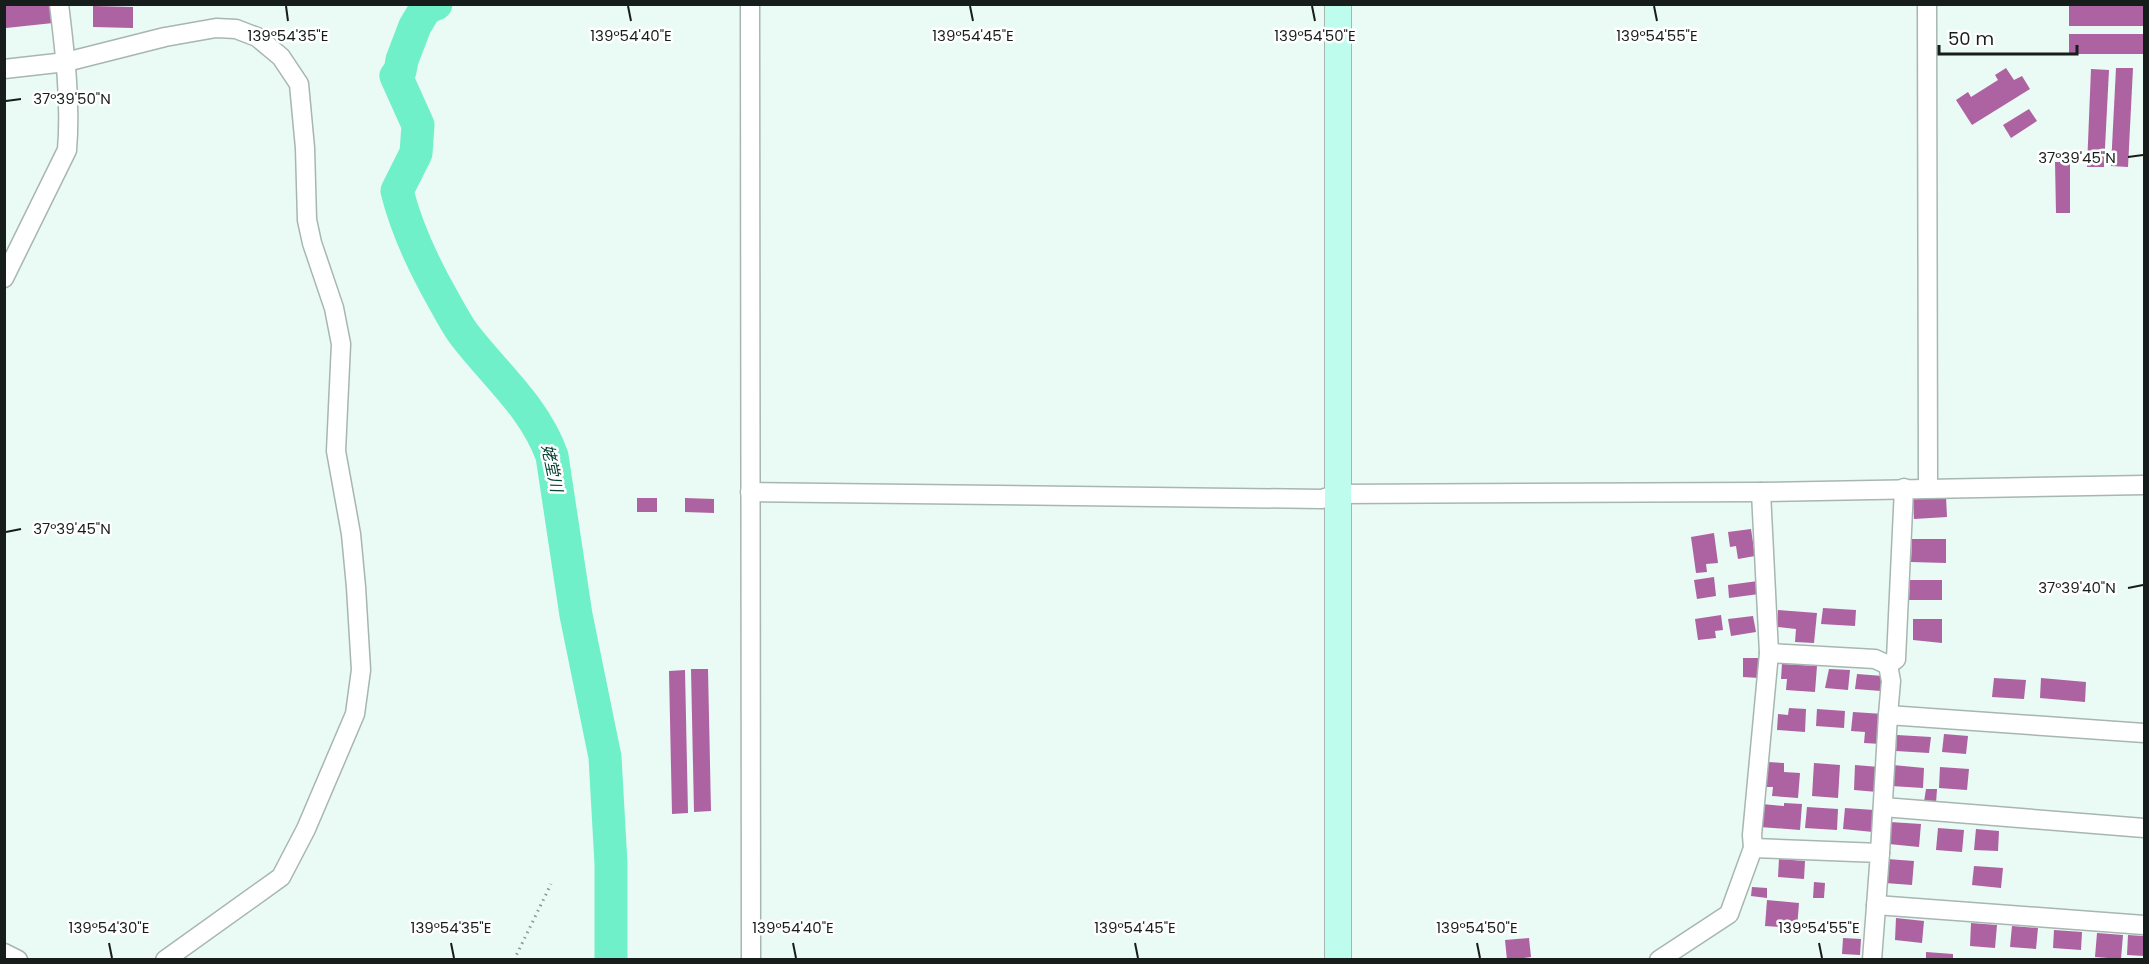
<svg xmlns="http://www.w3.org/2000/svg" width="2149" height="964" viewBox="0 0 2149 964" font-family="Poppins,'Noto Sans JP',sans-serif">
  <rect width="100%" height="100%" fill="#eafaf4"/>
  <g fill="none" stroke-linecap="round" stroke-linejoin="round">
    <path stroke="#70f0c9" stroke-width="33" d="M436,4L426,8L415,26L402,60L400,71L396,76L418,125L416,153L397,191C407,231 424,266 444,301C450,312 456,323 463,333C494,374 534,406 552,456L576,615L605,757L611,864V960"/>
  </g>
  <g fill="#ad62a1">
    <path d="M4,4H52L53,23L6,28Z"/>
    <path d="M93,6L133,7V28L93,27Z"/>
    <rect x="2069" y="6" width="75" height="20"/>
    <rect x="2069" y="34" width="75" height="20"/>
    <path d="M2006,68L2014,80L2022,76L2030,89L1972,125L1956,100L1968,92L1971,97L1998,80L1995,75Z"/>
    <path d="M2116,68H2133L2128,167L2111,166Z"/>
    <path d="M2091,69L2109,70L2104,167H2087Z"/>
    <path d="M2029,109L2037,121L2011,138L2003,125Z"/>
    <path d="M2055,162H2070V213H2056Z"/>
    <path d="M1946,496L1947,517L1914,519L1913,498Z"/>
    <rect x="637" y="498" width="20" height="14"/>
    <path d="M685,498L714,499V513L685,512Z"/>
    <path d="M1751,529L1755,556L1738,559L1736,546L1730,547L1728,532Z"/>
    <path d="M1714,533L1718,563L1706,564L1707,572L1696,573L1691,537Z"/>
    <path d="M1912,539H1946V563L1911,562Z"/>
    <path d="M1714,577L1716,596L1697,599L1694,580Z"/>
    <path d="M1910,580H1942V600H1909Z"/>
    <path d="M1758,581L1759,594L1729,598L1728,585Z"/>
    <path d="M1823,608L1856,610L1855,626L1821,624Z"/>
    <path d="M1778,610L1817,613L1814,643L1795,642L1796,629L1777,627Z"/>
    <path d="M1721,615L1723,630L1715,631L1716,638L1698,640L1695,619Z"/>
    <path d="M1753,616L1756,632L1731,636L1728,619Z"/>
    <path d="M1913,619H1942V643L1913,640Z"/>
    <path d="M1743,658H1760L1759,678L1743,677Z"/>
    <path d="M1782,664L1817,666L1815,692L1786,690L1787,679H1781Z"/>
    <path d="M691,669H708L711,811L694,812Z"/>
    <path d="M1829,669L1850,670L1848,690L1825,688Z"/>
    <path d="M685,670L688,813L672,814L669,671Z"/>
    <path d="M1857,674L1883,676L1881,691L1855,689Z"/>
    <path d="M1994,678L2026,680L2024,699L1992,697Z"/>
    <path d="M2041,678L2086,682L2085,702L2040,698Z"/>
    <path d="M1789,708L1806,709L1805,732L1777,730L1778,714L1788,715Z"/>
    <path d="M1817,709L1845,711L1844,728L1816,726Z"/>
    <path d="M1853,712L1883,714L1881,744L1864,743L1865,732L1851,731Z"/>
    <path d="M1944,734L1968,736L1966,754L1942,752Z"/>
    <path d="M1897,735L1931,737L1929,753L1896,751Z"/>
    <path d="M1768,762L1784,763V772L1800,773L1798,798L1772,796L1773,787H1766Z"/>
    <path d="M1814,763L1840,765L1838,798L1812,796Z"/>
    <path d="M1855,765L1879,767L1877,792L1854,790Z"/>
    <path d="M1893,765L1924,768L1923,788L1891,786Z"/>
    <path d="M1940,767L1969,769L1967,790L1939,788Z"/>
    <path d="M1926,789H1937L1936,803L1924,802Z"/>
    <path d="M1784,803L1802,804L1800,830L1760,827L1762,804L1784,806Z"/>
    <path d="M1807,807L1838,809L1837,830L1805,828Z"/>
    <path d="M1845,808L1874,810L1873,832L1843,829Z"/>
    <path d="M1890,822L1921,824L1919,847L1889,844Z"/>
    <path d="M1938,828L1964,830L1962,852L1936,850Z"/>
    <path d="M1976,829L1999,831L1998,851L1974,850Z"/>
    <path d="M1779,859L1805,861L1804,879L1778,877Z"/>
    <path d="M1887,859L1914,861L1912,885L1885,883Z"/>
    <path d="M1974,866L2003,868L2001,888L1972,885Z"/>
    <path d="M1814,882L1825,883L1824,898H1813Z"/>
    <path d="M1752,887L1767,888V898L1751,896Z"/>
    <path d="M1767,900L1799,903L1797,928L1765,926Z"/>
    <path d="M1896,918L1924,921L1922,943L1895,940Z"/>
    <path d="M1971,923L1997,925L1995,948L1970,946Z"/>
    <path d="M2012,926L2038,928L2036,949L2010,947Z"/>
    <path d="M2054,930L2082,932L2081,950L2053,948Z"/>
    <path d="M2097,933L2123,935L2121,959L2095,957Z"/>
    <path d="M2128,935L2144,936V956L2127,955Z"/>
    <path d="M1529,938L1531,957L1507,960L1505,940Z"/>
    <path d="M1843,938L1861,939L1860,955L1842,954Z"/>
    <path d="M1926,952L1953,954V960H1926Z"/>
  </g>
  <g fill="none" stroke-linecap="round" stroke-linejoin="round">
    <g stroke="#a7b6b0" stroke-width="21">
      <g id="street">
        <path d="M750,4L751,960"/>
        <path d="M1927,4L1928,488"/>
        <path d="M4,69L66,62L165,37L216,28L236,29L257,37L281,57L299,84L305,148L307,220L312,243L334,308L341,344L336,451L351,534L356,587L361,670L355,714L306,829L281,877L165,960"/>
        <path d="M4,278L67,150C71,102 65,53 59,4"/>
        <path d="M750,492L1322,499L1337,494L1761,492L2144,485"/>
        <path d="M1769,653L1875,659L1888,665L1891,681L1888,715"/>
        <path d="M1888,665L1896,659L1904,488"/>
        <path d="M1883,807L2144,828"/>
        <path d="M1753,848L1880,853L1872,960"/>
        <path d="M1880,853L1888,715L2144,733"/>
        <path d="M1876,905L2144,925"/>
        <path d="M4,953L18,960"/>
        <path d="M1659,960L1729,914L1753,848L1752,835L1769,653L1761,492"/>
      </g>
    </g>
    <g stroke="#a7b6b0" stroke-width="28">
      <path id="secondary" d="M1338,960V4"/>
    </g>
    <path stroke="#8b9793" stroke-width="3" stroke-dasharray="1.5 4.5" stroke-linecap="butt" d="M514,960L551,884"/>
    <use href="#street" stroke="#fff" stroke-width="18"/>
    <use href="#secondary" stroke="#befdee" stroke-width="26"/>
  </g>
  <path fill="none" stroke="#171d1b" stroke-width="2" d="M286,6L288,21M628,6L631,21M970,6L973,21M1312,6L1315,21M1654,6L1657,21M6,101L21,99M2128,157L2143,155M6,532L21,529M2128,588L2143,585M109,943L112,958M451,943L454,958M793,943L796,958M1135,943L1138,958M1477,943L1480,958M1819,943L1822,958"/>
  <g text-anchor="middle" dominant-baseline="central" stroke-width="5" stroke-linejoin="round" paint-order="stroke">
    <g font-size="16" font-style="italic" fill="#074233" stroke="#fff">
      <text transform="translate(552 468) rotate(78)">姥堂川</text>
    </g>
  </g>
  <g font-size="15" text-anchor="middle" fill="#171d1b" stroke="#fff" stroke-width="5" stroke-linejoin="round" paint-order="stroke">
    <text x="288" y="41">139°54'35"E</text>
    <text x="973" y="41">139°54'45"E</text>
    <text x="1315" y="41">139°54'50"E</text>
    <text x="1657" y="41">139°54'55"E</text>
    <text x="631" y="41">139°54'40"E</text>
    <text x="72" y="104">37°39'50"N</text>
    <text x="2077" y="163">37°39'45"N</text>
    <text x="72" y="534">37°39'45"N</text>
    <text x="2077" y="593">37°39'40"N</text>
    <text x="109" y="933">139°54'30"E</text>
    <text x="451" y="933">139°54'35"E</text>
    <text x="793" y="933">139°54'40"E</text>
    <text x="1135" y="933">139°54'45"E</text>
    <text x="1477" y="933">139°54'50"E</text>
    <text x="1819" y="933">139°54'55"E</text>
  </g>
  <rect width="2149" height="964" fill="none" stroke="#171d1b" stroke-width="12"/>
  <path d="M1939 45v9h138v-9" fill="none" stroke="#171d1b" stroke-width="3"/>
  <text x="1948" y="45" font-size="18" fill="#171d1b" stroke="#ffffff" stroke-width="4.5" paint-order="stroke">50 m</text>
</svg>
